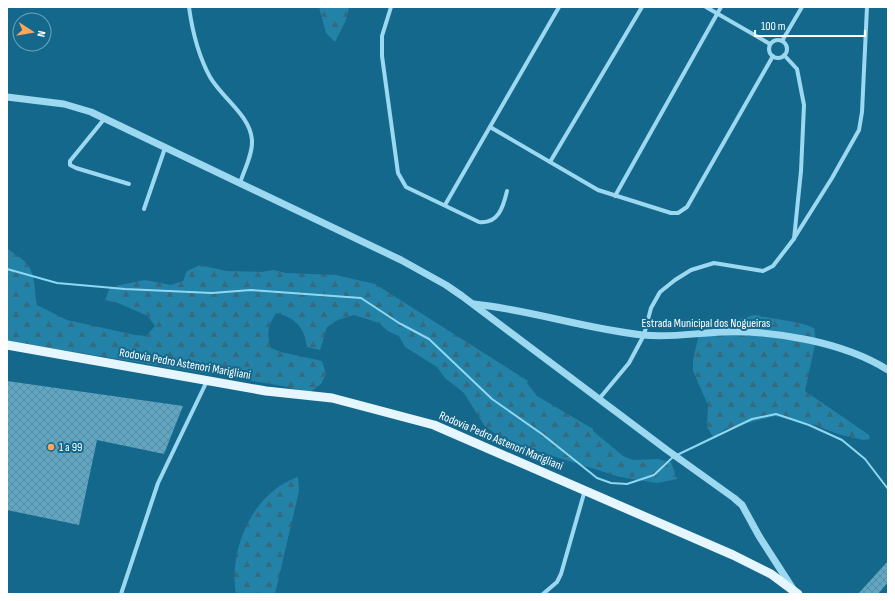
<svg xmlns="http://www.w3.org/2000/svg" width="895" height="601" viewBox="0 0 895 601" font-family="'Sofia Sans Condensed',sans-serif">
  <defs>
    <pattern id="forest-firs" width="22" height="20" patternUnits="userSpaceOnUse"><rect width="22" height="20" fill="#2382a8"/><path d="M5 1l3.5 6h-7zM16 11l3.5 6h-7z" fill="#356a7f"/></pattern>
    <pattern id="building-cross-hatch" width="8" height="8" patternUnits="userSpaceOnUse"><rect width="8" height="8" fill="#60a6c2"/><path d="M0 0l8 8M0 8l8-8" fill="none" stroke="#5a8b9f"/></pattern>
  </defs>
  <rect width="100%" height="100%" fill="#14688b"/>
  <g fill="url(#forest-firs)">
    <path d="M319,7H349L346,20L335,42L326,33Z"/>
    <path d="M7,248C13,253 22,258 27,264C36,274 34,292 37,305L67,320L135,335L146,336L155,326L148,316L118,303L105,300L110,287L145,280L171,285L183,281L187,271L200,265L226,271L261,272L273,270L286,273L336,275L375,284L528,381L527,383L537,396L593,429V431L623,456L633,460L658,459L671,462L677,479L657,483L620,477L505,441L484,425L464,393L445,378L437,367L405,347L399,336L389,332L379,323L354,315L338,320L327,327L320,350L307,347C304,327 296,318 276,313C268,326 266,334 271,348L281,352L322,361L326,374L321,384L310,392L283,386L7,341Z"/>
    <path d="M755,315C775,320 795,320 814,328L816,340L805,391L869,435L870,439L863,440L838,434L815,425L775,416L725,429L714,438L707,427L708,405L693,371V360L699,334L720,321H731Z"/>
    <path d="M298,477L299,491L275,594H236C228,549 253,492 298,477Z"/>
  </g>
  <g fill="none" stroke-linecap="round" stroke-linejoin="round">
    <g stroke="#8ed8f3" stroke-width="2">
      <path d="M7,269L57,283L125,289L212,293L251,290L361,298L399,323L429,339L492,399L542,434L597,478L611,483L627,484L654,475L673,457"/>
      <path d="M677,455L752,419L776,414L809,425L842,440L865,459L888,489"/>
    </g>
  </g>
  <g fill="url(#building-cross-hatch)">
    <path d="M7,381L183,406L164,454L97,440L79,525L7,510Z"/>
    <path d="M888,561V582L878,594H858Z"/>
  </g>
  <g fill="none" stroke-linecap="round" stroke-linejoin="round">
    <g stroke="#9cd8f0" stroke-width="4">
      <path d="M189,7C192,29 199,57 210,77C222,98 250,115 252,140C253,154 244,170 240,183"/>
      <path d="M391,7L382,36V56L398,173L406,187L479,222C498,224 503,208 507,191"/>
      <path d="M706,7L770,44"/>
      <circle cx="778" cy="49" r="9"/>
      <path d="M782,41L802,7"/>
      <path d="M784,55L797,69L804,105L801,171L794,239"/>
      <path d="M105,118L70,161V165L76,168L129,184"/>
      <path d="M490,127L598,190L671,213H678L687,207L773,56"/>
      <path d="M550,162L642,7"/>
      <path d="M615,196L721,7"/>
      <path d="M445,205L559,7"/>
      <path d="M144,209L165,148"/>
      <path d="M599,399L629,363L644,335L651,308L660,292L675,280L691,270L714,263L763,271L773,266L793,240L832,178L859,130L862,112L867,7"/>
      <path d="M121,594L158,483L207,381"/>
      <path d="M543,594L557,582L561,574L585,490"/>
    </g>
    <g stroke="#9cd8f0" stroke-width="7">
      <path d="M7,97L64,104L91,112L401,260L446,285L462,296L667,450L734,498L742,505L759,536L793,589"/>
      <path d="M474,304C531,310 586,329 643,335C669,338 696,333 722,332C773,330 844,342 888,370"/>
    </g>
    <path stroke="#e5f6ff" stroke-width="9" d="M7,345L266,391L332,398L434,425L733,555L771,574L798,594"/>
  </g>
  <circle fill="#ffa45b" stroke="#14688b" stroke-width="1.5" cx="51" cy="447" r="4"/>
  <g text-anchor="middle" dominant-baseline="central" stroke-width="4" stroke-linejoin="round" paint-order="stroke">
    <g font-size="12" fill="#fff" stroke="#14688b">
      <text x="706" y="323">Estrada Municipal dos Nogueiras</text>
      <text transform="translate(185 364) rotate(10)">Rodovia Pedro Astenori Marigliani</text>
      <text transform="translate(501 441) rotate(23)">Rodovia Pedro Astenori Marigliani</text>
    </g>
    <g font-size="12" fill="#fff" stroke="#14688b" text-anchor="start">
      <text x="59" y="447">1 a 99</text>
    </g>
  </g>
  <rect width="895" height="601" fill="none" stroke="#ffffff" stroke-width="16"/>
  <g transform="translate(32 32) rotate(102)"><circle r="19" fill="#14688b" stroke="#72a4b9"/>
  <path d="M0-3L7 15L0 10L-7 15Z" fill="#ffa45b"/>
  <text y="-6" font-size="11" font-weight="bold" text-anchor="middle" fill="#ffffff">N</text>
  </g>
  <path d="M755 30v6h110v-6" fill="none" stroke="#ffffff" stroke-width="2"/>
  <text x="761" y="30" font-size="12" fill="#ffffff" stroke="#14688b" stroke-width="3" paint-order="stroke">100 m</text>
</svg>
